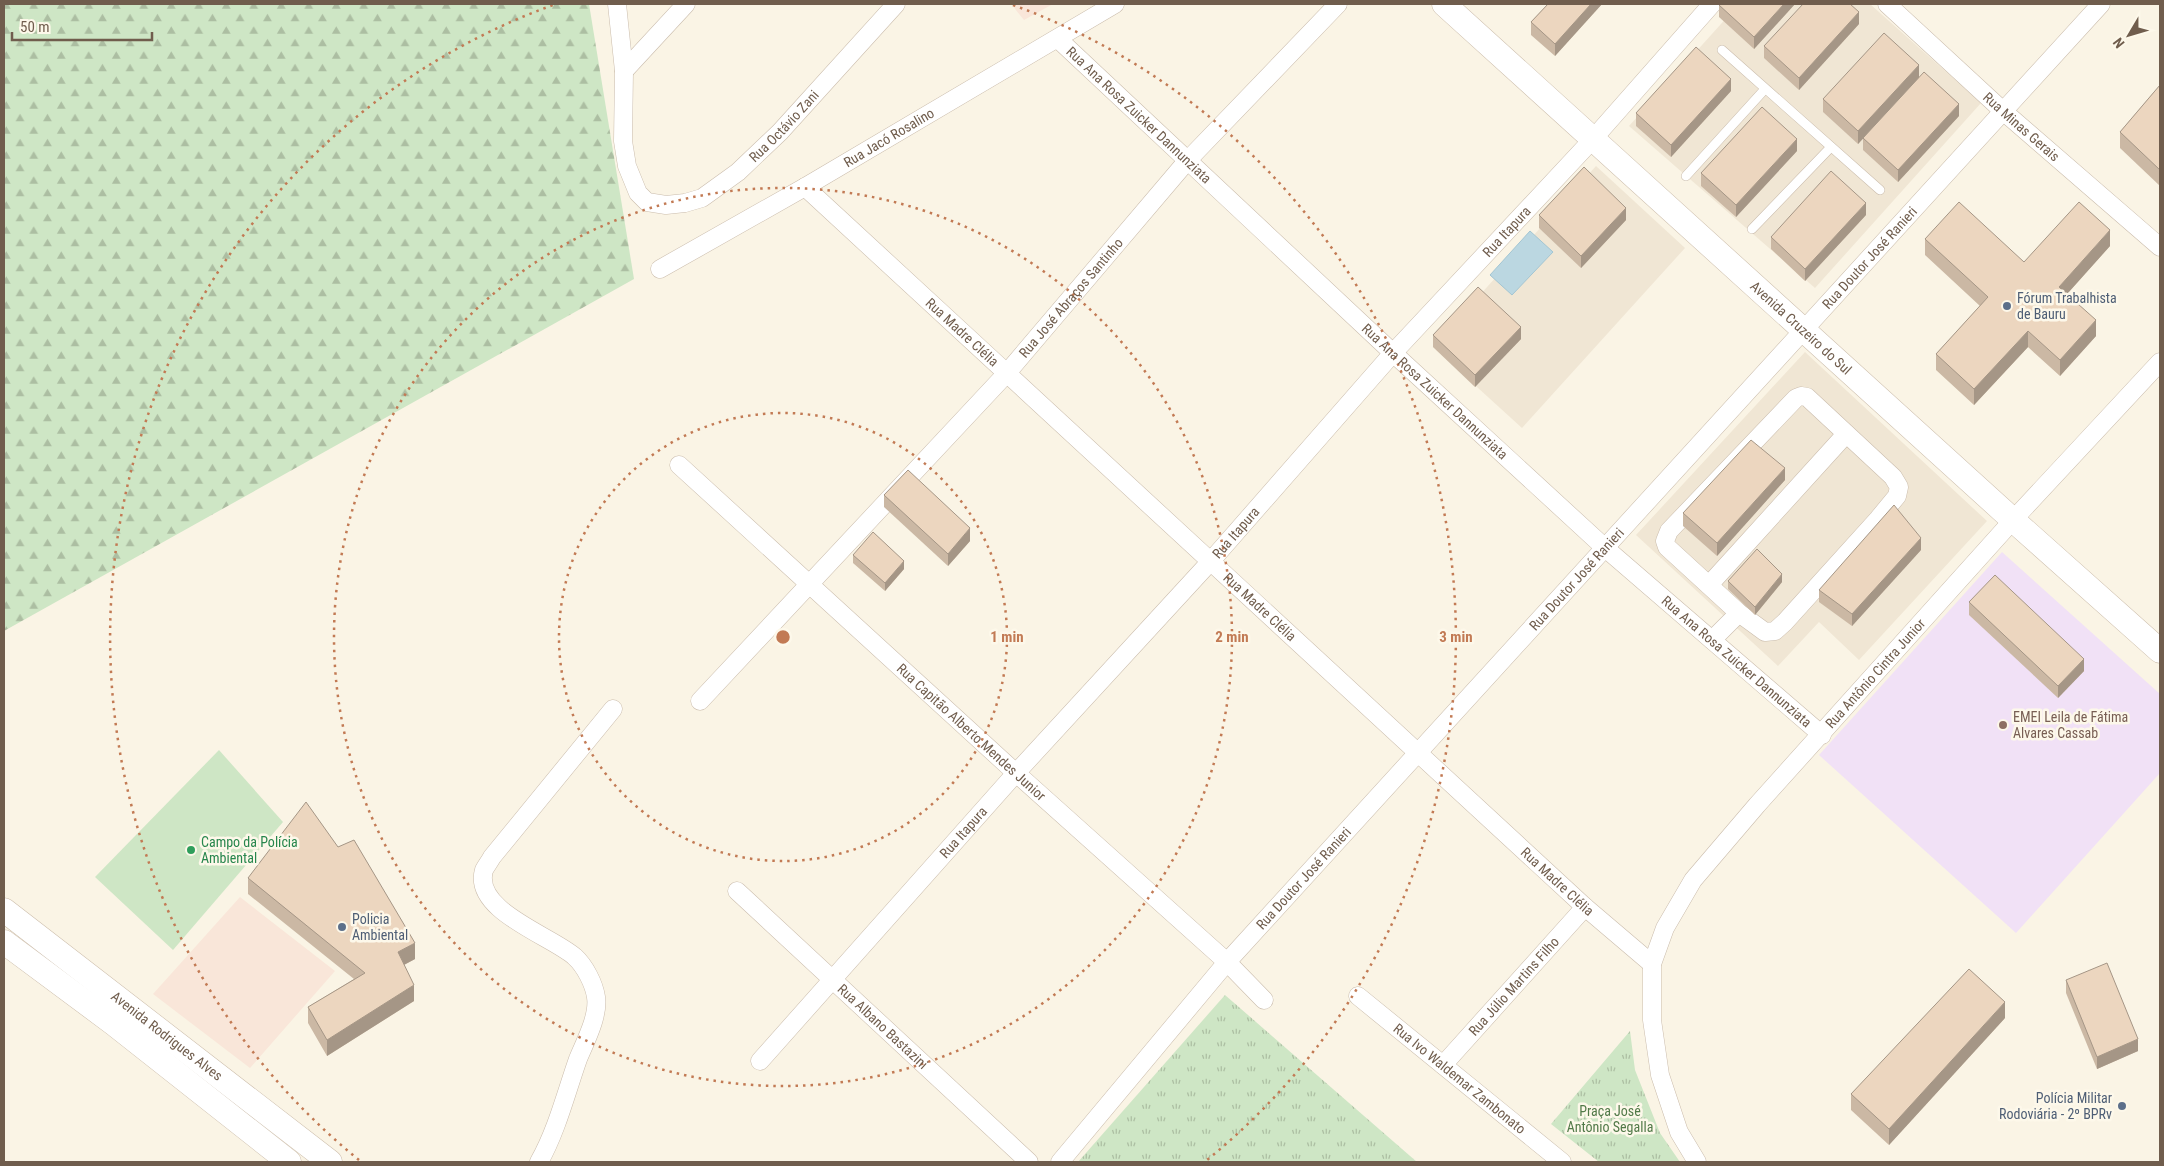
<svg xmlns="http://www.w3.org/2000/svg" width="2164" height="1166" viewBox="0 0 2164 1166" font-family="'Roboto Condensed',sans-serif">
  <defs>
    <pattern id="grass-tufts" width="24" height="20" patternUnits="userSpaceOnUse" patternTransform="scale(1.25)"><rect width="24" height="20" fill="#cee6c5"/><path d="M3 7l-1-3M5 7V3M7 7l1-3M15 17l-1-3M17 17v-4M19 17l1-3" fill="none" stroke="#acbea2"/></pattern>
    <pattern id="forest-firs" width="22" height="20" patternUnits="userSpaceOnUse" patternTransform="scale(1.25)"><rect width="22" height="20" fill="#cee6c5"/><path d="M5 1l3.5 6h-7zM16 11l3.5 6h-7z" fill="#acbea2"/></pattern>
  </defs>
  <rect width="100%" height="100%" fill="#faf4e5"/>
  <g fill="#f0e6d4">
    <path d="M1739,4H1870L1981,103L1815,288L1629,126Z"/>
    <path d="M1596,166L1685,248L1522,428L1433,347Z"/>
    <path d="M1805,352L1987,521L1859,660L1819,622L1778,666L1636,535Z"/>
  </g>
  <g fill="#f9e6d9">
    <path d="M1011,4H1053L1024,20Z"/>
    <path d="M240,897L335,971L250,1068L153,994Z"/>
  </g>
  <path fill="#f1e1f6" d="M2002,552L2160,694V773L2016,933L1819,755Z"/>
  <g fill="url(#grass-tufts)">
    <path d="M1225,995L1417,1162H1078Z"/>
    <path d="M1630,1031L1635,1070L1660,1133L1680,1162H1599L1551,1124Z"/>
  </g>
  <path fill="url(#forest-firs)" d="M4,4H589L634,279L4,631Z"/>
  <path fill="#cee6c5" d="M219,750L283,822L173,950L95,877Z"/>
  <path fill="#bbd7e1" stroke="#a3c5d2" d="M1530,231L1553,252L1512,295L1490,275Z"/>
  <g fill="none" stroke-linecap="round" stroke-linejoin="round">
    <g stroke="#cabcac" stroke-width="10">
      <g id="lane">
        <path d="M1722,50L1880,190"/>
        <path d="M1686,176L1765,89"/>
        <path d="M1752,229L1831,147"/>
      </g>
    </g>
    <g stroke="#cabcac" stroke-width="19">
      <g id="street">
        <path id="s1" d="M617,4L624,71L623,141L627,166L638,193L647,202L666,205L685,203L702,198L738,172L780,132L896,4"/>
        <path id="s2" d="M1887,4L2003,111L2160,247"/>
        <path id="s3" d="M1058,39L1393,353L1604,547L1822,735"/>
        <path d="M624,71L686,4"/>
        <path id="s4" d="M805,187L1585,907L1652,964"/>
        <path id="s5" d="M660,269L805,187L1115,4"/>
        <path d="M1801,396L1807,397L1893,477L1899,487L1897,496L1878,519L1785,622L1775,631L1765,632L1739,613L1667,547L1665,541L1669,531L1796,398Z"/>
        <path id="s6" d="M679,465L1016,773L1227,962L1264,1000"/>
        <path d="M1709,585L1846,434"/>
        <path d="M1712,640L1739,613"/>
        <path id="s7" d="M700,701L1006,374L1187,161L1338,4"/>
        <path id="s8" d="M737,891L1029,1162"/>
        <path id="s9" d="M1358,996L1562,1162"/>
        <path id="s10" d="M760,1061L1016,773L1210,562L1393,353L1593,139L1712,4"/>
        <path id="s11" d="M1443,1065L1585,907"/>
        <path d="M539,1162C557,1130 566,1093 578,1059C585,1042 599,1016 596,997C594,984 585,966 575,957C552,936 472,911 484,870C486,866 490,861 492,857L613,709"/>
        <path id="s12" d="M1060,1162L1227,962L2101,4"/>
        <path id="s13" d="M1697,1162L1679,1132L1660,1075L1652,1020V964L1665,928L1693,880L1757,805L2013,520L2160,362"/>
      </g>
    </g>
    <g stroke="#ccbdab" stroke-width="25">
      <g id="secondary">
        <path id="s14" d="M1444,4L2013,520L2160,651"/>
        <path id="s15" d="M4,910L330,1162"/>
        <path d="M4,942L113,1023L289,1162"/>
      </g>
    </g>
    <use href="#lane" stroke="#fff" stroke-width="9"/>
    <use href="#street" stroke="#fff" stroke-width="18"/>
    <use href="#secondary" stroke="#fff" stroke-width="24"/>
  </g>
  <g fill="#cbb8a4">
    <path d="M1548,4H1602L1555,56L1531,35V22Z"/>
    <path d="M1795,4L1754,49L1719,17V5Z"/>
    <path d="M1859,24L1799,90L1764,58V46Z"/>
    <path d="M1919,78L1858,144L1823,112V99Z"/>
    <path d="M2160,85V186L2120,148V132Z"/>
    <path d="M1731,91L1671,157L1636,126V113Z"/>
    <path d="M1959,116L1898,182L1863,150V138Z"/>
    <path d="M1797,151L1736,217L1701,186V173Z"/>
    <path d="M1539,215L1626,220L1581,268L1539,228Z"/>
    <path d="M1866,215L1805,281L1771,249V237Z"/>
    <path d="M1925,239L2024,262L2110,246L2067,294L2096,336L2060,376L2028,347L1974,405L1936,370V354L1980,306L1925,255Z"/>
    <path d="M1433,335L1521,339L1475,387L1433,347Z"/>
    <path d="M1785,480L1717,556L1683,526V513Z"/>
    <path d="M884,495L970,541L948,566L884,507Z"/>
    <path d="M1921,550L1852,626L1819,602V590Z"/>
    <path d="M853,555L904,569L885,591L853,563Z"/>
    <path d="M1728,581L1782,582L1755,615L1728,589Z"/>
    <path d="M1969,602L2084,671L2058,698L1969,615Z"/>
    <path d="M338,847L415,959L404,965L414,1001L327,1056L308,1023V1007L354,979L248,894V878Z"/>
    <path d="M2066,980L2138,1051L2097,1069L2066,993Z"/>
    <path d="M2005,1018L1889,1145L1851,1110V1094Z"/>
  </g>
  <g fill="#a59686">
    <path d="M1591,4H1602L1555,56V44Z"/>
    <path d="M1784,4H1795L1754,49V37Z"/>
    <path d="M1859,12V24L1799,90V78Z"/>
    <path d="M1919,65V78L1858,144V131Z"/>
    <path d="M1731,79V91L1671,157V145Z"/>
    <path d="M1959,104V116L1898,182V170Z"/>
    <path d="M1797,139V151L1736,217V205Z"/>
    <path d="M1866,203V215L1805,281V269Z"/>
    <path d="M1626,208V220L1581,268V256Z"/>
    <path d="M2110,230V246L2059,303V287Z"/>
    <path d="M2096,320V336L2060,376V360Z"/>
    <path d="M1521,327V339L1475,387V375Z"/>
    <path d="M2028,331V347L1974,405V389Z"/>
    <path d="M1785,468V480L1717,556V543Z"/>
    <path d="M970,528V541L948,566V554Z"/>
    <path d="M1921,538V550L1852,626V614Z"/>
    <path d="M904,561V569L885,591V583Z"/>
    <path d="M1782,574V582L1755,615V607Z"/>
    <path d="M2084,659V671L2058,698V686Z"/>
    <path d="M415,943V959L398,968V952Z"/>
    <path d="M414,985V1001L327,1056V1040Z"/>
    <path d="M2005,1002V1018L1889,1145V1129Z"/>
    <path d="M2138,1039V1051L2097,1069V1057Z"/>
  </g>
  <g fill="#ecd6bf" stroke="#a59686">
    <path d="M1548,4H1591L1555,44L1531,22Z"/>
    <path d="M1720,4H1784L1754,37L1719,5Z"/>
    <path d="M1803,4H1850L1859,12L1799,78L1764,46Z"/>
    <path d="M1884,33L1919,65L1858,131L1823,99Z"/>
    <path d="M1696,47L1731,79L1671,145L1636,113Z"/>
    <path d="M1924,72L1959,104L1898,170L1863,138Z"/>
    <path d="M2160,85V170L2120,132Z"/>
    <path d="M1762,107L1797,139L1736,205L1701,173Z"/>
    <path d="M1584,167L1626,208L1581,256L1539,215Z"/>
    <path d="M1831,171L1866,203L1805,269L1771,237Z"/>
    <path d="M1959,202L2024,262L2079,202L2110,230L2059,287L2096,320L2060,360L2028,331L1974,389L1936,354L1988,297L1925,239Z"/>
    <path d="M1478,287L1521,327L1475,375L1433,335Z"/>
    <path d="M1751,440L1785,468L1717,543L1683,513Z"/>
    <path d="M908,470L970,528L948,554L884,495Z"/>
    <path d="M1894,505L1921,538L1852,614L1819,590Z"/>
    <path d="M873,532L904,561L885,583L853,555Z"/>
    <path d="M1757,549L1782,574L1755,607L1728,581Z"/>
    <path d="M1995,575L2084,659L2058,686L1969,602Z"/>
    <path d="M306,802L338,847L354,840L415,943L398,952L414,985L327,1040L308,1007L365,973L248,878Z"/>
    <path d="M2107,963L2138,1039L2097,1057L2066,980Z"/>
    <path d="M1969,969L2005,1002L1889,1129L1851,1094Z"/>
  </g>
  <g fill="none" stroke="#c27a54" stroke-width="2.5" stroke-dasharray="2.5 5">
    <circle cx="783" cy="637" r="224"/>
    <circle cx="783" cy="637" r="449"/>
    <path d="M359 1160A673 673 0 0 1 553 5M1013 5A673 673 0 0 1 1207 1160"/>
  </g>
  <g fill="#5c6f8a" stroke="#fdf8ea" stroke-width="2">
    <circle cx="2007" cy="306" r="5"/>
    <circle cx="342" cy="927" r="5"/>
    <circle cx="2122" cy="1106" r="5"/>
  </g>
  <circle fill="#8d6e63" stroke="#fdf8ea" stroke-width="2" cx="2003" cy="725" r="5"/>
  <circle fill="#2e9e5b" stroke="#fdf8ea" stroke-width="2" cx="191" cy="850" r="5"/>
  <g text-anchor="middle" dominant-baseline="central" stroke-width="5" stroke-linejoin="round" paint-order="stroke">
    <g font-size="14" fill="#705d4d" stroke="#fdf8ea">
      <text stroke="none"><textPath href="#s3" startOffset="111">Rua Ana Rosa Zuicker Dannunziata</textPath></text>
      <text stroke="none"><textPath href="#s1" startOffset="370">Rua Octávio Zani</textPath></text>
      <text stroke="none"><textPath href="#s2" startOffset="182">Rua Minas Gerais</textPath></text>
      <text stroke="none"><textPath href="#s5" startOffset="264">Rua Jacó Rosalino</textPath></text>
      <text stroke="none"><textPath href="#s10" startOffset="1116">Rua Itapura</textPath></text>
      <text stroke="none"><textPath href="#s12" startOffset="1214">Rua Doutor José Ranieri</textPath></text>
      <text stroke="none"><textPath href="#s7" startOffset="548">Rua José Abraços Santinho</textPath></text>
      <text stroke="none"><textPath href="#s14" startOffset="482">Avenida Cruzeiro do Sul</textPath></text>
      <text stroke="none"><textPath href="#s4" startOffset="214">Rua Madre Clélia</textPath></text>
      <text stroke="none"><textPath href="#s3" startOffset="516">Rua Ana Rosa Zuicker Dannunziata</textPath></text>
      <text stroke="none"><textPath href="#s10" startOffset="711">Rua Itapura</textPath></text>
      <text stroke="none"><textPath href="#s12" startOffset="779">Rua Doutor José Ranieri</textPath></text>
      <text stroke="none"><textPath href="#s4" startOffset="619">Rua Madre Clélia</textPath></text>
      <text stroke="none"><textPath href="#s3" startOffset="921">Rua Ana Rosa Zuicker Dannunziata</textPath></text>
      <text stroke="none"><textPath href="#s13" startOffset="576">Rua Antônio Cintra Junior</textPath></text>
      <text stroke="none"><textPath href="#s6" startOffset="396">Rua Capitão Alberto Mendes Junior</textPath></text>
      <text stroke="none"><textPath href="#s10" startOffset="306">Rua Itapura</textPath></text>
      <text stroke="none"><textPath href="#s12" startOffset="374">Rua Doutor José Ranieri</textPath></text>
      <text stroke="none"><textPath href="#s4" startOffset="1024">Rua Madre Clélia</textPath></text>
      <text stroke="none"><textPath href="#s11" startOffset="106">Rua Júlio Martins Filho</textPath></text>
      <text stroke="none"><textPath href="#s8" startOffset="199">Rua Albano Bastazini</textPath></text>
      <text stroke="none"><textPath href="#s15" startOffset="206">Avenida Rodrigues Alves</textPath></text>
      <text stroke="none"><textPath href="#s9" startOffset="131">Rua Ivo Waldemar Zambonato</textPath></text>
    </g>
    <g font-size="14" fill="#4e5e75" stroke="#fdf8ea" text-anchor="start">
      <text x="2017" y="298">Fórum Trabalhista<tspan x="2017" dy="16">de Bauru</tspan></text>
      <text x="352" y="919">Policia<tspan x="352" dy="16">Ambiental</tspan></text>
      <text x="2112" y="1098" text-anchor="end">Polícia Militar<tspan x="2112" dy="16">Rodoviária - 2º BPRv</tspan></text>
    </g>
    <g font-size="14" fill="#785e54" stroke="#fdf8ea" text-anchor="start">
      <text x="2013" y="717">EMEI Leila de Fátima<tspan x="2013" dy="16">Alvares Cassab</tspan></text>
    </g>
    <g font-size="14" fill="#27864d" stroke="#fdf8ea" text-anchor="start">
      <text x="201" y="842">Campo da Polícia<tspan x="201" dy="16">Ambiental</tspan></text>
    </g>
    <g font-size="14" fill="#527a49" stroke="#fdf8ea">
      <text x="1610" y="1111">Praça José<tspan x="1610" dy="16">Antônio Segalla</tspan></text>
    </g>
  </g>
  <circle cx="783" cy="637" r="8" fill="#c27a54" stroke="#fdf8ea" stroke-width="2.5"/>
  <g font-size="15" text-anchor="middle" font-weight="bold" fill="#c27a54" stroke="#fdf8ea" stroke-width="5" stroke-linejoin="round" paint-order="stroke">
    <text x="1007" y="642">1 min</text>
    <text x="1232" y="642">2 min</text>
    <text x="1456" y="642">3 min</text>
  </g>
  <rect width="2164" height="1166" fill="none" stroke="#705d4d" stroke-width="10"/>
  <g transform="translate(2129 35) rotate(232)" stroke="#fdf8ea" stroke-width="4" paint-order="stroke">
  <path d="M0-4L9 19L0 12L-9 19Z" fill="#705d4d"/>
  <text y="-8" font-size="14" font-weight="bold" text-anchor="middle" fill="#705d4d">N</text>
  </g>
  <path d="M12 32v8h140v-8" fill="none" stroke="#705d4d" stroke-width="2.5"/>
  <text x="20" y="32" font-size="15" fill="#705d4d" stroke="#fdf8ea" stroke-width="4" paint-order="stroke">50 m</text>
</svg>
